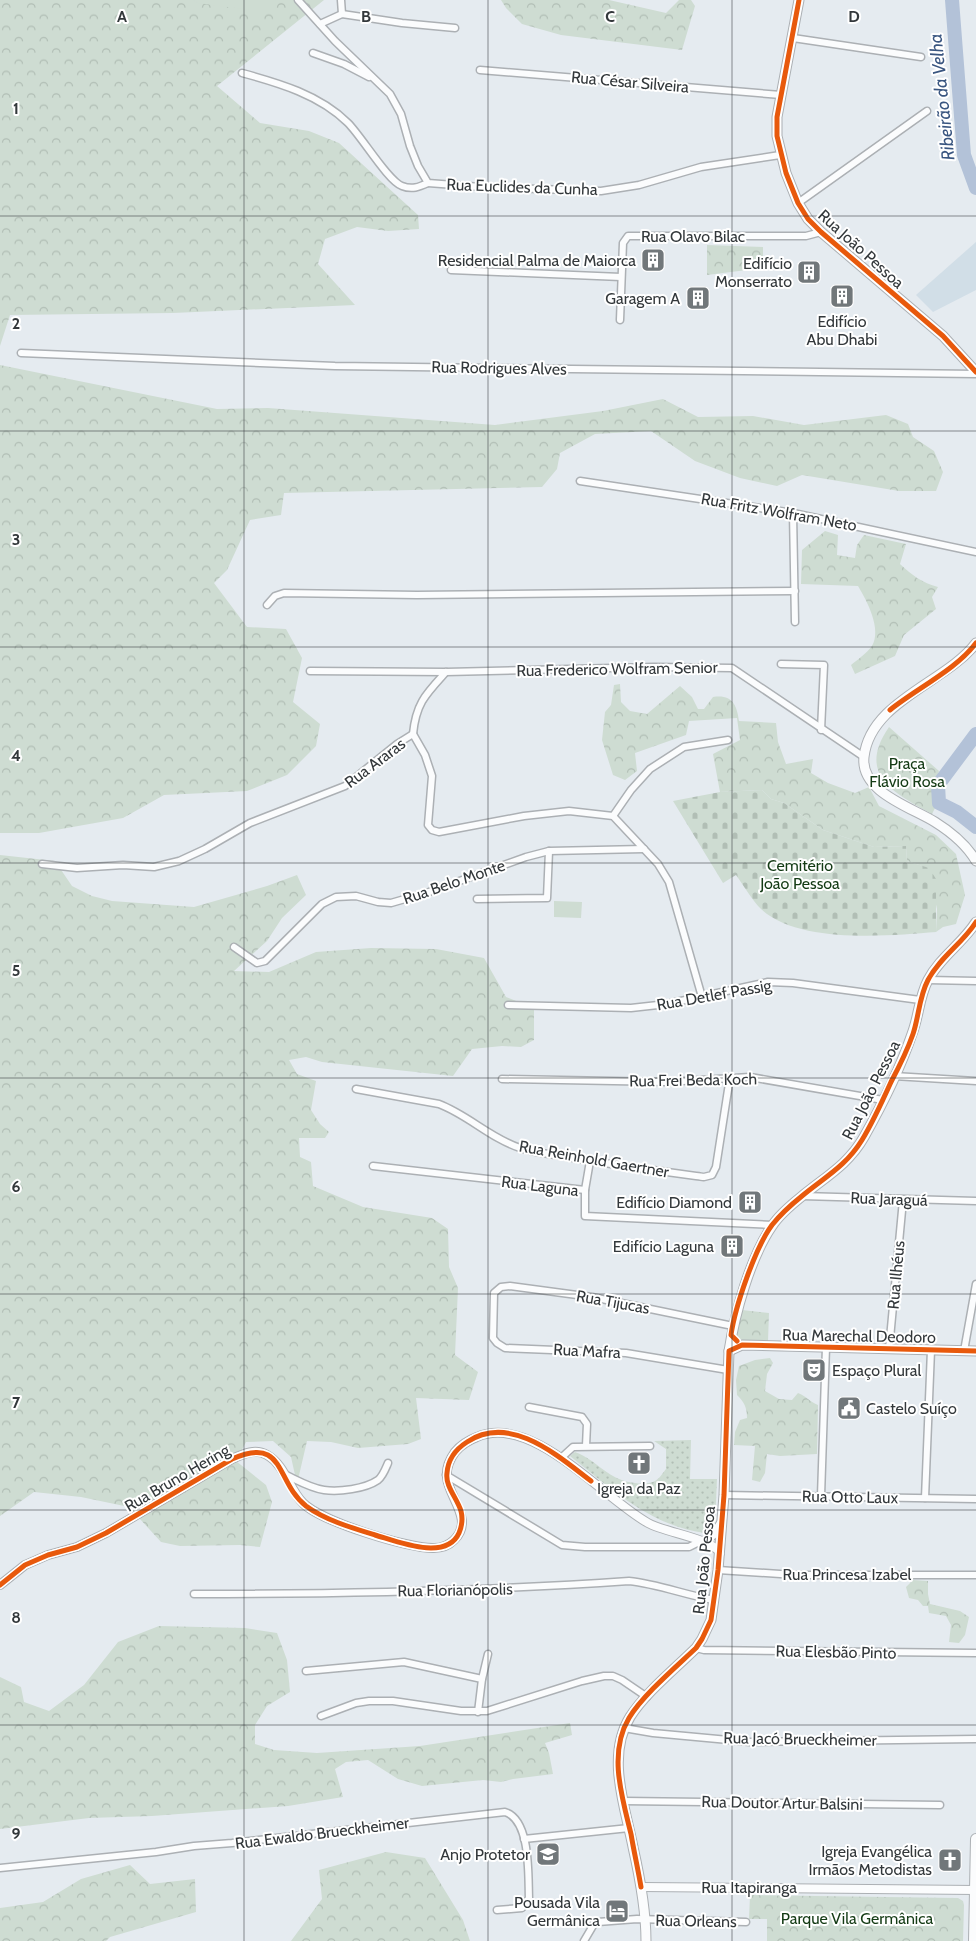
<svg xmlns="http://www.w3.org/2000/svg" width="976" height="1941" viewBox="0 0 976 1941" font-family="Cabin,sans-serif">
  <defs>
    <pattern id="grass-dots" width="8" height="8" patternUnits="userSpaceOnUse" patternTransform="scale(1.25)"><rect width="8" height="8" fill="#cedcd2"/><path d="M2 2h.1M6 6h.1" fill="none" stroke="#b1beb5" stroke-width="1.8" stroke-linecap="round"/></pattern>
    <pattern id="forest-crowns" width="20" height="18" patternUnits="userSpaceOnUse" patternTransform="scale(1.25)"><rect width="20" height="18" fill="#cedcd2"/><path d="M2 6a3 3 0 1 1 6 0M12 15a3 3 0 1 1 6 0" fill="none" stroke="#b1beb5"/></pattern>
    <pattern id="cemetery-stones" width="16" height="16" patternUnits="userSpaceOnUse" patternTransform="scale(1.25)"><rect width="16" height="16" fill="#cedcd2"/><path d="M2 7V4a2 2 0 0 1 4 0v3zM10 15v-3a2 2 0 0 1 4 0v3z" fill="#b1beb5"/></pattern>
  </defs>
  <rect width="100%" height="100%" fill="#e5ebf0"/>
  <path fill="#d1dee7" d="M976,242V290L933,312L916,295Z"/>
  <path fill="url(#grass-dots)" d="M691,1440L690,1479H717L715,1525L705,1533C649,1525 613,1490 570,1456L575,1452C599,1461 607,1480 635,1483C641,1484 649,1484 655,1481C659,1479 663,1473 666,1469V1449L654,1441Z"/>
  <g fill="url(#forest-crowns)">
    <path d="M0,0H324L217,86L260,123L309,131L339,143L418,215L419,229L388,231L357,227L325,239L318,264L355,305L173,313L10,315L0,346Z"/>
    <path d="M501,0H609L666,13L679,0H691L695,6L682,50L561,35L522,24L506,8Z"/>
    <path d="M707,245L763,247V268L707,275Z"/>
    <path d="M0,365L217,409L268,408L495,425L603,411L663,399L698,417L753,416L804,425L886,415L908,424L913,437L934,451L943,472L936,491H899L802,475L777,486L740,478L695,461L651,431L595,434L560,453L557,469L542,487L284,493L281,515L250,520L227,570L214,583L247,627L286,629L302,658L293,702L320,724L316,746L287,775L247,791L164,795L123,818L39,833H0Z"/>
    <path d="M825,531L838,535L837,555L855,558L857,545L864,535L906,544L900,564C912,575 922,583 938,587L932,597L936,609L904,635L895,656L855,674L851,665C857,660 867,653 872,646C882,629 867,601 858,586L801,584L802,550Z"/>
    <path d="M620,684L621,702L630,711L647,714L680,686L692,697L698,709H704L713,697C732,694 737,705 739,721L776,723L778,742L786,764L813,759L811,773L828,783L855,793L869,787L879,806L936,835L956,854L965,895L956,924L943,927L936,932L937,909L928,868L907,861L906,846L874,847L823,830L784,803L771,799L762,790L720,792L713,754L740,740L737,718L689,721L686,735L635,753L637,771L625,780L613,775L602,740L605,712L611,705L614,685Z"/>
    <path d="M889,727L939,771C935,783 930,792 937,804L932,814C894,793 856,775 889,727Z"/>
    <path d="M0,855L55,861L72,886L92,896L112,901L194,907L267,886L297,875L306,895L282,918L267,941L234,971L269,972L316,952L371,948L436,949L484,958L506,997L534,1008V1040L521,1047L502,1046L472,1049L453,1076L322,1062L306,1057L289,1060L297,1074L316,1081L311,1110L320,1124L329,1132L325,1138H299L300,1157L311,1162L313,1186L363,1207L432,1218L448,1229L449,1267L458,1288L455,1355L478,1372L469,1400L416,1398L421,1439L408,1444L358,1448L331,1442L307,1441L297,1484L291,1457L273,1441L246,1442L236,1461L266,1485L272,1502L260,1547L240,1545L180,1546L161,1542L129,1507L81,1497L34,1492L0,1516Z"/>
    <path d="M742,1310L769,1313L768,1341H744L737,1337V1327Z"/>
    <path d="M770,1358L773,1363L767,1374L765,1391L779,1399L792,1400L798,1393C806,1396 810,1402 818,1405L817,1454L780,1456L767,1454L765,1473L760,1482L752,1480L755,1446L734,1445L735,1432L740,1420L747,1418C747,1407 744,1402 737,1395L736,1380L739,1366L755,1360Z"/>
    <path d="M913,1580L928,1581V1594L930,1604L960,1611L969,1617L965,1635L959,1643L949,1642L951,1625L946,1616L929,1613L928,1606H923L918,1600L909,1598L906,1587Z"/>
    <path d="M159,1626L245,1628L277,1633L287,1660L290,1692L267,1706L255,1725V1744L274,1750L317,1753L420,1746L570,1723L572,1735L545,1743L549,1753L553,1774L513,1779L501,1782L483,1780L422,1786L398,1779L368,1760L346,1762L335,1769L343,1797L288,1806L152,1816L89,1818L0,1829V1677L21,1687L24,1702L49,1711L84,1685L118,1642Z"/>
    <path d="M386,1852L425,1858L463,1920L470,1941H291L322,1899L319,1870Z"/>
    <path d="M130,1865L150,1884L195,1879L196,1912L110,1937L106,1941H0V1908L43,1902L81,1879Z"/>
    <path d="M750,1895L958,1898L963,1901L964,1905L963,1941H767V1919H749Z"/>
  </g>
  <path fill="url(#cemetery-stones)" d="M762,790L771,799L784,803L823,830L874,847L906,846L907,861L929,868L936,879V932C888,936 799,944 761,909C752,900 744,886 736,875L723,883L673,801L720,792Z"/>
  <g fill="#cedcd2">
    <path d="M193,0H276L275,10H250L198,3Z"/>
    <path d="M554,901L582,902L581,918L554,917Z"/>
  </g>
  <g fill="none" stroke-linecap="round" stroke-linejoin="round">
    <g stroke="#b3c2d8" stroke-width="14">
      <path d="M952,0L964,155L976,188"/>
      <path d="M976,734L938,785L939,803L957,812L976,827"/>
    </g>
    <g stroke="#acb0b4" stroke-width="9">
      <g id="minor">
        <path d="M298,0L335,41L390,94L401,114L410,146L418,166L428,183L481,187L601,191L639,185L701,167L780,155"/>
        <path d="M341,0L342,14"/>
        <path d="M320,24L342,14L402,23L455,28"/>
        <path d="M793,38L921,57"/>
        <path d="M313,53L344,64L369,77"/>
        <path d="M480,70L781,95"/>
        <path d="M242,73C279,83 320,95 348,123C362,137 388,181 402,186C412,190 419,187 428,183"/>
        <path d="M798,203L927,111"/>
        <path d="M451,270L621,277"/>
        <path d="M620,320L623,243L628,236H806L821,232"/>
        <path d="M21,353L335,366L976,374"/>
        <path d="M580,481L793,513L976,552"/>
        <path d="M793,513L795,622"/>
        <path d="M267,605L275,596L284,593L417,595L795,591"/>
        <path d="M781,664L824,665L821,730"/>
        <path d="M310,671L446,672L654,667L732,668L864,757"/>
        <path d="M413,734L425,755L432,776L428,825L432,830L439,832L524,816L569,811L613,816L658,864L669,882L702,997"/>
        <path d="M413,734C416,703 426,694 446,672"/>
        <path d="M613,816L631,790L650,769L684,747L728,740"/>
        <path d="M42,864L77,868L123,865L154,867L179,861L205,849L250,823L345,786L397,744L413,734"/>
        <path d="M477,899L547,898L549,851"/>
        <path d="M234,947L257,963L265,961L322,904L336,897L356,896L378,902L391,903L429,892L526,857L549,851L644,849"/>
        <path d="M928,980L976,981"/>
        <path d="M508,1005L631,1008L667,1004L768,982L793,983L920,1000"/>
        <path d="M894,1076L976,1081"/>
        <path d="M502,1079L666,1082L750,1077L883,1100"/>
        <path d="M356,1089L439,1104C468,1115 490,1138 520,1148C535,1153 552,1154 568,1157C613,1165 659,1171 704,1177L712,1175L716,1167L730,1077"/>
        <path d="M590,1161L585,1190V1216L772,1225"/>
        <path d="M373,1166L585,1190"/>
        <path d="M802,1196L976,1201"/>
        <path d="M889,1349L903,1200"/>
        <path d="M964,1351L976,1284"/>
        <path d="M728,1370L626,1353L505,1348L497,1343L493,1338L494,1293L501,1287L510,1286L592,1297L733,1326"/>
        <path d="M529,1407L582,1417L587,1424L586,1446"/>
        <path d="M561,1458L573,1447L650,1446"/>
        <path d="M284,1474C297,1480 310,1488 324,1490C339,1492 365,1489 378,1480C383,1476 385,1470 388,1463"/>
        <path d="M446,1475L562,1545L585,1547H689L701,1541"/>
        <path d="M724,1495L976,1499"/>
        <path d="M821,1496L826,1347"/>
        <path d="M925,1498L931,1350"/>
        <path d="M718,1570L795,1575H976"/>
        <path d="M194,1594C339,1594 484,1591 629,1581C658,1584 685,1595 714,1600"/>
        <path d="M696,1648L704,1650L976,1653"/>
        <path d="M306,1671L404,1662L482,1679L478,1712"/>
        <path d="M482,1679L488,1654"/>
        <path d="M321,1716L356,1703L369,1701H393L461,1711H487L582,1681L604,1676H613L622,1680L647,1697"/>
        <path d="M624,1728L653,1733L750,1742L976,1739"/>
        <path d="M623,1801L940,1805"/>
        <path d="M524,1839L629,1828"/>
        <path d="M0,1868L156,1852L194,1846L232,1843L505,1812C531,1820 528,1875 529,1898L522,1908L497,1910"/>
        <path d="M584,1941L594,1924L598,1922L637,1919L746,1922"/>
      </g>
    </g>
    <g stroke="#acb0b4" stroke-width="10">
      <g id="tertiary">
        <path d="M704,1541L713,1535L721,1523"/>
        <path d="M0,1585L25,1565L48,1555L77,1547L106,1533L232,1459C243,1454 255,1448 267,1455C285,1465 289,1489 303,1503C320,1521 409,1549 434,1548C442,1548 449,1545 454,1540C475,1520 448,1497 447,1477C446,1468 450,1459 455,1452C460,1446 469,1440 477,1437C532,1413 603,1498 648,1523C666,1533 711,1538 720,1553"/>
        <path d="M641,1887L976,1890"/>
      </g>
    </g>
    <g stroke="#acb0b4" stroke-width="11">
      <g id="secondary">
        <path d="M799,0L777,117V136L786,173L798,203L808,219L821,232L943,336L976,372"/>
        <path d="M976,643C947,682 870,701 864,757C860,792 911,807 935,822C951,832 966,844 976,861"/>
        <path d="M729,1351L742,1345L976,1351"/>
        <path d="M646,1941C646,1909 640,1878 633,1847C625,1806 606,1756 630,1717C645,1693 676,1668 696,1648L702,1639L711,1620L718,1570L724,1495L729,1351C735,1313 750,1258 772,1226C779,1215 791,1205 801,1197C825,1177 848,1165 864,1137C882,1105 900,1069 912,1034C919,1016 919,997 928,980C940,957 963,943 976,922"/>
      </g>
    </g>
    <g stroke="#acb0b4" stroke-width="12">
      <path id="primary" d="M974,1941L976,1839"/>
    </g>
    <use href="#minor" stroke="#fbfcfd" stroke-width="6"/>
    <use href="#tertiary" stroke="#fbfcfd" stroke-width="8"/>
    <use href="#secondary" stroke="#fbfcfd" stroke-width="9"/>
    <use href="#primary" stroke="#fbfcfd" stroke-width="10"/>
    <g stroke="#fff" stroke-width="8">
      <g id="cycleway">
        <path d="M799,0L777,117V136L786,173L798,203L808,219L821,232L943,336L976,372"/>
        <path d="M890,710C916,689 957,669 976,643"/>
        <path d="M737,1341L731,1335C735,1307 755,1248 772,1225C780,1215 792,1204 802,1196C825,1177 846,1166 862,1140C873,1122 882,1102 891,1082C899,1067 907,1051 913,1034C919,1016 919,997 928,980C940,957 963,943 976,922"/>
        <path d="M0,1585L25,1565L48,1555L77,1547L106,1533L232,1459C286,1435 275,1482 306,1506C325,1520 352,1528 375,1535C396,1541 446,1562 459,1533C462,1526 463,1519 461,1511C457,1498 445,1486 447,1473C448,1459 456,1449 467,1442C510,1413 558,1456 591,1481"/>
        <path d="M641,1887C638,1869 634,1852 631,1834C622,1797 608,1753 629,1718C643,1695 676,1667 696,1648L702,1639L711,1620L718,1570L724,1495L729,1351L742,1345L976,1351"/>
      </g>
    </g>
    <use href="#cycleway" stroke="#e8590c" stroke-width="5"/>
  </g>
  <path fill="none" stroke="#33383b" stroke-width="1" stroke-opacity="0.55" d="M244,0V1941M488,0V1941M732,0V1941M0,216H976M0,431H976M0,647H976M0,863H976M0,1078H976M0,1294H976M0,1510H976M0,1725H976"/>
  <defs>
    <g id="building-square" transform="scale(1.25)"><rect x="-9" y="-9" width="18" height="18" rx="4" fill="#71777a" stroke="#fff"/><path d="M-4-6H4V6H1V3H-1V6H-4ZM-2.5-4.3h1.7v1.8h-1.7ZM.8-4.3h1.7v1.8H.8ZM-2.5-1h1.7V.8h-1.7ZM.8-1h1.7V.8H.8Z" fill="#fff"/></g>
    <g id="theatre-square" transform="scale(1.25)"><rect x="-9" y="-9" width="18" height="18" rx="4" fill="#71777a" stroke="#fff"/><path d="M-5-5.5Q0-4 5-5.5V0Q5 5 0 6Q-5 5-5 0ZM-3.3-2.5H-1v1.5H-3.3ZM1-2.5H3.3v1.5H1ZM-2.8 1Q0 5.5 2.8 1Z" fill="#fff"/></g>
    <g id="civic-square" transform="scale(1.25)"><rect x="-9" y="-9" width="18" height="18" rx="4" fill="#71777a" stroke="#fff"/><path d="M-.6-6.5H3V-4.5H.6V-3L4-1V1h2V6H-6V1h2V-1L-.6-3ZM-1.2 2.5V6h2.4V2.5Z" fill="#fff"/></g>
    <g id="church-square" transform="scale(1.25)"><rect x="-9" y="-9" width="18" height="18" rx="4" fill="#71777a" stroke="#fff"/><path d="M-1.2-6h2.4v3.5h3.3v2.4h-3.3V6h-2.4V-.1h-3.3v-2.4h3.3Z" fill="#fff"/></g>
    <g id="school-square" transform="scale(1.25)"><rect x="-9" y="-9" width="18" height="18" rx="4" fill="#71777a" stroke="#fff"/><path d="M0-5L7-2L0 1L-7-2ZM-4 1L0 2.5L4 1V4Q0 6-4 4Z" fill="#fff"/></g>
    <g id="hotel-square" transform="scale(1.25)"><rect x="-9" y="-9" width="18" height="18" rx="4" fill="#71777a" stroke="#fff"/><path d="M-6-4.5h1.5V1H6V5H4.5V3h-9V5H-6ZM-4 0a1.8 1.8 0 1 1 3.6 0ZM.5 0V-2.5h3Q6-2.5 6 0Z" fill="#fff"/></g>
  </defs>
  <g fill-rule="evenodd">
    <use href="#building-square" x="653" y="260"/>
    <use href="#building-square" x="809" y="272"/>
    <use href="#building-square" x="842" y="296"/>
    <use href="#building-square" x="698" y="298"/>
    <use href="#building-square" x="750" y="1202"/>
    <use href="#building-square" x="732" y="1246"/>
    <use href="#theatre-square" x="814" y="1370"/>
    <use href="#civic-square" x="849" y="1408"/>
    <use href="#church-square" x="639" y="1463"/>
    <use href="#school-square" x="548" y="1854"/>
    <use href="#church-square" x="950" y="1860"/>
    <use href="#hotel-square" x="617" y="1911"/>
  </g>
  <g text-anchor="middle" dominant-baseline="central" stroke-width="4" stroke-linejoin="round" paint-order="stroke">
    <g font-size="16" fill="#33383b" stroke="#fff">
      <text transform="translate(630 82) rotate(5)">Rua César Silveira</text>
      <text transform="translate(522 187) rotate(2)">Rua Euclides da Cunha</text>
      <text x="693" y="236">Rua Olavo Bilac</text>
      <text transform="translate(861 249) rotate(42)">Rua João Pessoa</text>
      <text transform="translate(499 368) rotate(1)">Rua Rodrigues Alves</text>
      <text transform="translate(779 512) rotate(10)">Rua Fritz Wolfram Neto</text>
      <text transform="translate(617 669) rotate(-1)">Rua Frederico Wolfram Senior</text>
      <text transform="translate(375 763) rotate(-37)">Rua Araras</text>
      <text transform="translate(454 882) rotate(-19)">Rua Belo Monte</text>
      <text transform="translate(714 995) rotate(-10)">Rua Detlef Passig</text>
      <text transform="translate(693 1080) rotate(-1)">Rua Frei Beda Koch</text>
      <text transform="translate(871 1090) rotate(-63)">Rua João Pessoa</text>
      <text transform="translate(594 1159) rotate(10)">Rua Reinhold Gaertner</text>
      <text transform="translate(540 1186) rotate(7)">Rua Laguna</text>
      <text transform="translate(889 1199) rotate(2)">Rua Jaraguá</text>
      <text transform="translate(896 1275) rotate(-85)">Rua Ilhéus</text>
      <text transform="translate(613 1302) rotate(10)">Rua Tijucas</text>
      <text transform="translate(859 1336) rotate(1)">Rua Marechal Deodoro</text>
      <text transform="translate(587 1351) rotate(3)">Rua Mafra</text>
      <text transform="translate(177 1478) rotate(-30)">Rua Bruno Hering</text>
      <text transform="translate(850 1497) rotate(1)">Rua Otto Laux</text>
      <text transform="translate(704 1560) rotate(-84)">Rua João Pessoa</text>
      <text x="847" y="1574">Rua Princesa Izabel</text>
      <text transform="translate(455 1590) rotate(-1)">Rua Florianópolis</text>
      <text transform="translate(836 1652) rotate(1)">Rua Elesbão Pinto</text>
      <text transform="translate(800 1739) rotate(1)">Rua Jacó Brueckheimer</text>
      <text transform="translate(782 1803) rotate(1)">Rua Doutor Artur Balsini</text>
      <text transform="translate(322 1833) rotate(-7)">Rua Ewaldo Brueckheimer</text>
      <text x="749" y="1887">Rua Itapiranga</text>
      <text transform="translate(696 1921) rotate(1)">Rua Orleans</text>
    </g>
    <g font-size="16" fill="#33383b" stroke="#fff" text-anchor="end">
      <text x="636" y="260">Residencial Palma de Maiorca</text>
      <text x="792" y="263">Edifício<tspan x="792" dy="18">Monserrato</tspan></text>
      <text x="680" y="298">Garagem A</text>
      <text x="842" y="321" text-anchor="middle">Edifício<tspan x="842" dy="18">Abu Dhabi</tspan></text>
      <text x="732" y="1202">Edifício Diamond</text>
      <text x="714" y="1246">Edifício Laguna</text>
      <text x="832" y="1370" text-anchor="start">Espaço Plural</text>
      <text x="866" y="1408" text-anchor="start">Castelo Suíço</text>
      <text x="639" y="1488" text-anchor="middle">Igreja da Paz</text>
      <text x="932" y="1851">Igreja Evangélica<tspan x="932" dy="18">Irmãos Metodistas</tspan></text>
      <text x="530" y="1854">Anjo Protetor</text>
      <text x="600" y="1902">Pousada Vila<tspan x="600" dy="18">Germânica</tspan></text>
    </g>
    <g font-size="16" fill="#143b15" stroke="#fff">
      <text x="907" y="763">Praça<tspan x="907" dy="18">Flávio Rosa</tspan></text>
      <text x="800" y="865">Cemitério<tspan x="800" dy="18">João Pessoa</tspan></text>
      <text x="857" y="1918">Parque Vila Germânica</text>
    </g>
    <g font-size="18" font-style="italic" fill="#3a5680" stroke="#fff">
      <text transform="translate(942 97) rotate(-96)">Ribeirão da Velha</text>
    </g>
  </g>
  <g font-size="16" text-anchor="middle" font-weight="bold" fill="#33383b" stroke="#fff" stroke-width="4" stroke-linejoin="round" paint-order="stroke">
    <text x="122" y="22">A</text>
    <text x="366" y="22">B</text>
    <text x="610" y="22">C</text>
    <text x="854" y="22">D</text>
    <text x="16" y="114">1</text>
    <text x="16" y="329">2</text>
    <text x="16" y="545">3</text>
    <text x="16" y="761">4</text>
    <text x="16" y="976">5</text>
    <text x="16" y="1192">6</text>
    <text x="16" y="1408">7</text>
    <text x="16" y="1623">8</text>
    <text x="16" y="1839">9</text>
  </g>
</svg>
